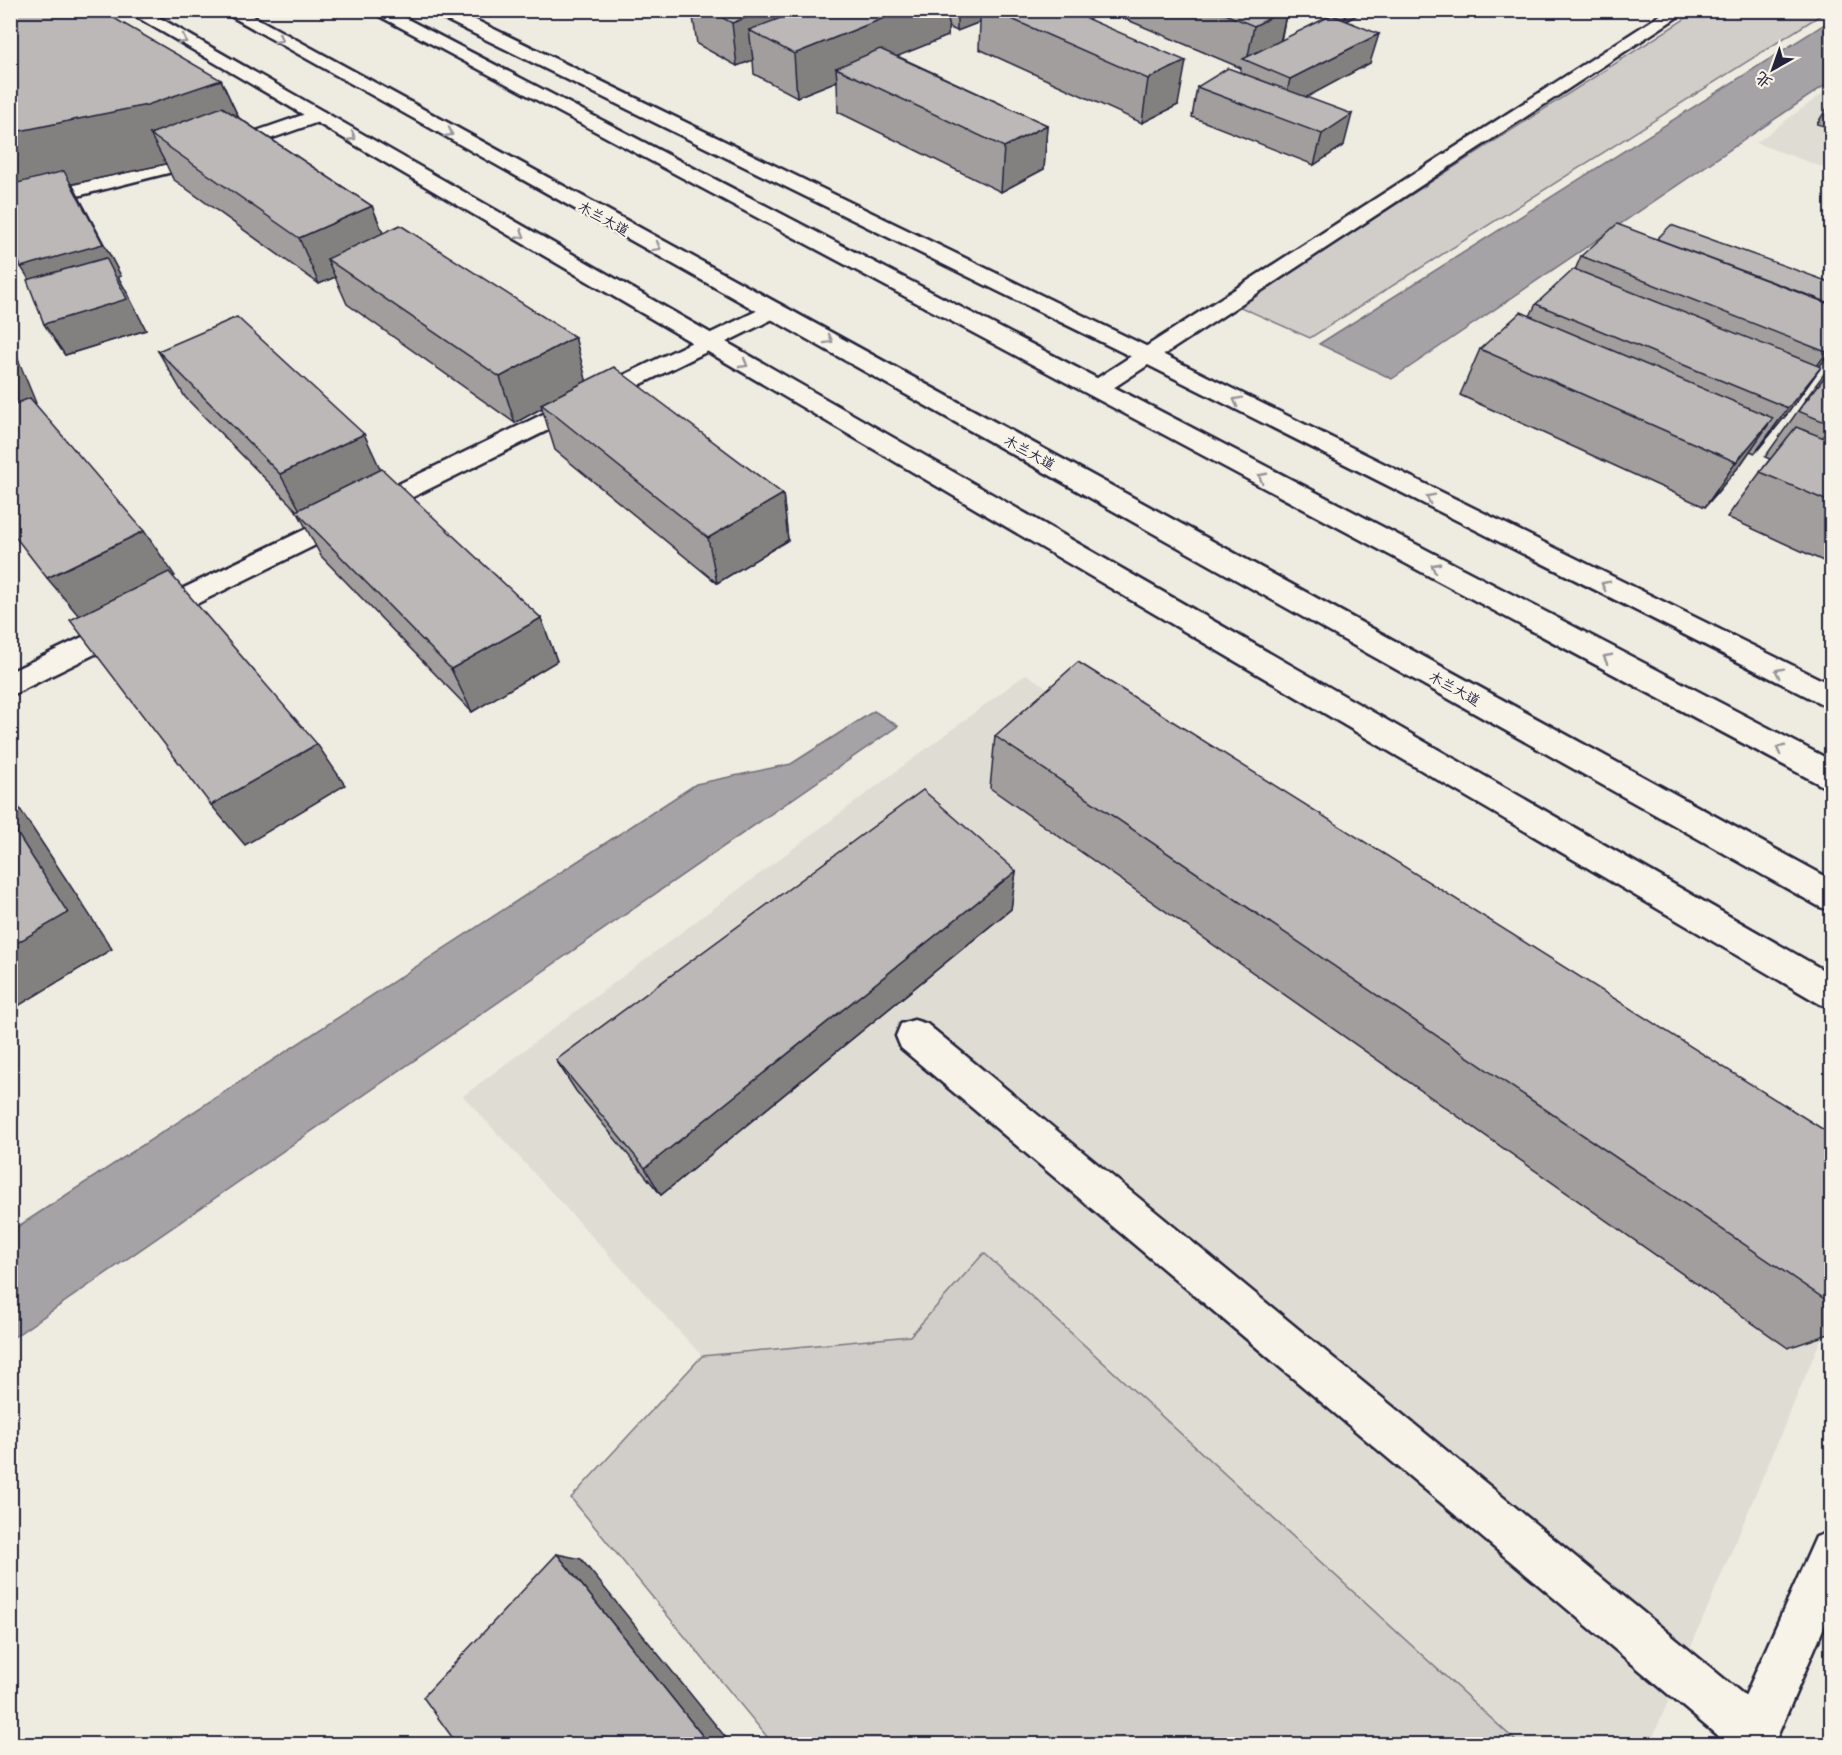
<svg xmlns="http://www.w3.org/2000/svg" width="1842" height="1755" viewBox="0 0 1842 1755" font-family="Mali,'LXGW WenKai TC',sans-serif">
  <rect width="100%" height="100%" fill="#eeebe1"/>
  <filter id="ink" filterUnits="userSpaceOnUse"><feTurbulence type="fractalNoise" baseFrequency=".0167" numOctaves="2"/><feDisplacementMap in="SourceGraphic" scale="12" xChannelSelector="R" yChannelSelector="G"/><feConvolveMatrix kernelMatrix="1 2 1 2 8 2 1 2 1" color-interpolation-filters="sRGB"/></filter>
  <g filter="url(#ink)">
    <g fill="#dfdcd4">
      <path d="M1831,87V170L1756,143Z"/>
      <path d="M1026,674L1831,1193V1315L1650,1744H1519L984,1253L910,1336L702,1356L463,1096Z"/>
    </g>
    <g fill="#d1cdc9" stroke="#7a7882" stroke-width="1.5">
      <path d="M1697,11H1827L1310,338L1238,306Z"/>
      <path d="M984,1253L1519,1744H773L571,1498L702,1356L910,1336Z"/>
    </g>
    <g fill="#a6a3a6" stroke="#716f7b" stroke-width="1.5">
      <path d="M1831,20V81L1392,379L1319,344Z"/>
      <path d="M874,711L898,726L11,1339V1231L696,784L791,764Z"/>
    </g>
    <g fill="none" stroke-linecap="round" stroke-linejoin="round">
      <g stroke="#22223b" stroke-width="5">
        <g id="minor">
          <path d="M1668,10H1688L1104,394L1096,396L1088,394L1084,389L1088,384Z"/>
          <path d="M317,110L324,112L327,116L324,120L184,169L10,213V201L170,161Z"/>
          <path d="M773,303L781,305L784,310L781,315L10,696V672Z"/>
          <path d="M914,1020L927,1024L1745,1696L1816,1537L1832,1531V1608L1774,1744H1725V1742L901,1048L896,1036L901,1024Z"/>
        </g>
      </g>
      <g stroke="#22223b" stroke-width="5">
        <g id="major">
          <path d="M125,10H146L1832,975V1008L1820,1004Z"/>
          <path d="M220,10H242L1832,880V911L1820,907Z"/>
          <path d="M368,10H390L1832,761V788L1821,785Z"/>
          <path d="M432,10H455L1156,351L1832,685V709L1140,361L434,14Z"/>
        </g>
      </g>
      <use href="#minor" fill="#f7f3e8" fill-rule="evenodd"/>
      <use href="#major" fill="#f7f3e8" fill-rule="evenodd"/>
    </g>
    <g fill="#a19e9d" stroke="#22223b" stroke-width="1.5">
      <path d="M10,10L221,80L239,118L372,206L383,233L575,337L586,381L783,494L788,540L717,583L555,450L542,408L515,423L347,304L335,277L319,284L173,179L166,164L72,184L121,276L118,277L125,289L146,330L65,355L44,324L30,280Z"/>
      <path d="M692,10H1067L1178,105L1142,123L979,49L980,22L957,31L948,27V36L897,56L1047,125L1044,169L1001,192L838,112L837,81L797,97L754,74L753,60L737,66L697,44Z"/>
      <path d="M1104,10H1287L1281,41L1330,16L1315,10H1366L1346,21L1370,63L1306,97L1344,145L1314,165L1192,117L1197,87L1240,73L1241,68Z"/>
      <path d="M1832,100V128L1817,124Z"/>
      <path d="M1657,239L1832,283V351L1819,367H1821L1788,413L1755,453L1750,451L1741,464L1705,507L1460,395L1480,349L1530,316L1536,304L1575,270L1581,256Z"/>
      <path d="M158,351L364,434L380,470L541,618L557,661L472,712L321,556L297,511L185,397Z"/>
      <path d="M1832,363V565L1727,517L1770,459L1765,457L1805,401H1804Z"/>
      <path d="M995,736L1832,1135V1333L1788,1348L990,788Z"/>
      <path d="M1016,871L1011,909L661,1195L576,1091L556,1060Z"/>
    </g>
    <g fill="#838180" stroke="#22223b" stroke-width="1.5">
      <path d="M766,10H881L749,30L753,60L737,66L732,23Z"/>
      <path d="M904,10H949L948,36L851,75L836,68L837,81L797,97L794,54Z"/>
      <path d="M957,10H980V22L957,31Z"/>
      <path d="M1285,10H1287L1278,52L1247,61L1254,26Z"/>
      <path d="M1347,10H1366L1344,22Z"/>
      <path d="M1379,34L1370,63L1283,110L1290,79Z"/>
      <path d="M1186,61L1178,105L1142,123L1148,79Z"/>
      <path d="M221,80L247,136L150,134L166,164L72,184L121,276L118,277L125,289L146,330L65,355L44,324L42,299L21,267L10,198V133Z"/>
      <path d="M1352,114L1344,145L1314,165L1322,134Z"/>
      <path d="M1047,125L1044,169L1001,192L1004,147Z"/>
      <path d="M372,206L390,251L327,259L335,277L319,284L299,238Z"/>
      <path d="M575,337L587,383L541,404L542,408L515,423L500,377Z"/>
      <path d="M10,340L36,403L10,411Z"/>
      <path d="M1832,345V351L1824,361L1794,398Z"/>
      <path d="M1821,367L1788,413L1755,453L1788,408Z"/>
      <path d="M1773,418L1741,464L1705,507L1736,462Z"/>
      <path d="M364,434L385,479L305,519L280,474Z"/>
      <path d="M783,494L788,540L717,583L708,538Z"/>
      <path d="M144,531L175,576L84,622L47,578Z"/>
      <path d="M541,618L557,661L472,712L451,669Z"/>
      <path d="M317,744L345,785L245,845L211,805Z"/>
      <path d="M10,794L112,949L10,1011Z"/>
      <path d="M1016,871L1011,909L661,1195L645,1168Z"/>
      <path d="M557,1554L581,1559L731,1744H709Z"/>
    </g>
    <g fill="#bbb8b7" stroke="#22223b" stroke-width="1.5">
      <path d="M10,10H100L221,80L147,105L10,133Z"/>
      <path d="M708,10H766L732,23Z"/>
      <path d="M802,10H904L794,54L749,30Z"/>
      <path d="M991,10H1067L1186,61L1148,79Z"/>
      <path d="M1215,10H1285L1254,26Z"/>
      <path d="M1332,15L1379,34L1290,79L1243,59Z"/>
      <path d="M880,49L1047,125L1004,147L836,68Z"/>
      <path d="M1228,68L1352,114L1322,134L1197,87Z"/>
      <path d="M222,107L372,206L299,238L150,134Z"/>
      <path d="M64,171L103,244L21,267L10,242V185Z"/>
      <path d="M1617,224L1832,305V345L1826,352L1581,256Z"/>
      <path d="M400,225L575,337L500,377L327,259Z"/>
      <path d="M1671,225L1832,283V304L1657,239Z"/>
      <path d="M106,258L127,299L44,324L27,280Z"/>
      <path d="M1574,269L1821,367L1788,408L1536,304Z"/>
      <path d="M1521,312L1773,418L1736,462L1480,349Z"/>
      <path d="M237,317L364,434L280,474L158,351Z"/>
      <path d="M10,364L13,371L10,372Z"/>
      <path d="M614,367L783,494L708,538L541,404Z"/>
      <path d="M1831,369L1832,370V425L1798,411Z"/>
      <path d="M30,398L144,531L47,578L10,530V406Z"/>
      <path d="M1796,427L1832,441V503L1760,472Z"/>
      <path d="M382,469L541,618L451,669L296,511Z"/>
      <path d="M169,572L317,744L211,805L70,620Z"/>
      <path d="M1078,662L1832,1135V1304L995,736Z"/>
      <path d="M923,790L1016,871L645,1168L556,1060Z"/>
      <path d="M10,822L68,913L10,947Z"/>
      <path d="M557,1554L709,1744H457L423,1697Z"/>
    </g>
    <defs><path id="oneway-chevron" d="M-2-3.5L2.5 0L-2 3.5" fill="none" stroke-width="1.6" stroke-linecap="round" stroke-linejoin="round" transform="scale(1.5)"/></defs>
    <g stroke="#97959a">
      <use href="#oneway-chevron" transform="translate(279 39) rotate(29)"/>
      <use href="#oneway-chevron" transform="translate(183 40) rotate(30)"/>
      <use href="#oneway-chevron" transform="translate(449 133) rotate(29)"/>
      <use href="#oneway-chevron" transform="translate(352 137) rotate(30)"/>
      <use href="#oneway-chevron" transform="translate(521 235) rotate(30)"/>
      <use href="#oneway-chevron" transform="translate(657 247) rotate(29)"/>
      <use href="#oneway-chevron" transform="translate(829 340) rotate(29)"/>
      <use href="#oneway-chevron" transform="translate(744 364) rotate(30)"/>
      <use href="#oneway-chevron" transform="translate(1237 401) rotate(-153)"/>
      <use href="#oneway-chevron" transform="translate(1262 477) rotate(-152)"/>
      <use href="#oneway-chevron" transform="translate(1430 498) rotate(-153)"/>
      <use href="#oneway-chevron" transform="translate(1435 567) rotate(-152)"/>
      <use href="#oneway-chevron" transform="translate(1605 585) rotate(-153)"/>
      <use href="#oneway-chevron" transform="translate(1607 658) rotate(-152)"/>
      <use href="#oneway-chevron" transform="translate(1779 672) rotate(-153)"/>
      <use href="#oneway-chevron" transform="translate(1780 749) rotate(-152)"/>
    </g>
  </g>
  <g text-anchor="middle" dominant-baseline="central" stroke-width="4.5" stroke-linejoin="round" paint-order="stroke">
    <g font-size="14" fill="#22223b" stroke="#f7f3e8">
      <text transform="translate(604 218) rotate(29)">木兰大道</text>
      <text transform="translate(1030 452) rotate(29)">木兰大道</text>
      <text transform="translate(1455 688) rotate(29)">木兰大道</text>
    </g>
  </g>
  <rect width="1842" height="1755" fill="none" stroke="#f7f3e8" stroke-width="36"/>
  <rect x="18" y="18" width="1806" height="1719" fill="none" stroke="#22223b" stroke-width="2" filter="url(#ink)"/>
  <g transform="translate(1773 69) rotate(220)" stroke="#f7f3e8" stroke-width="4.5" paint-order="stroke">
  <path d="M0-4.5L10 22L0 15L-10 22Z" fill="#22223b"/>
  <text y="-9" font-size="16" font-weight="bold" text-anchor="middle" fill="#22223b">北</text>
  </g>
</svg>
